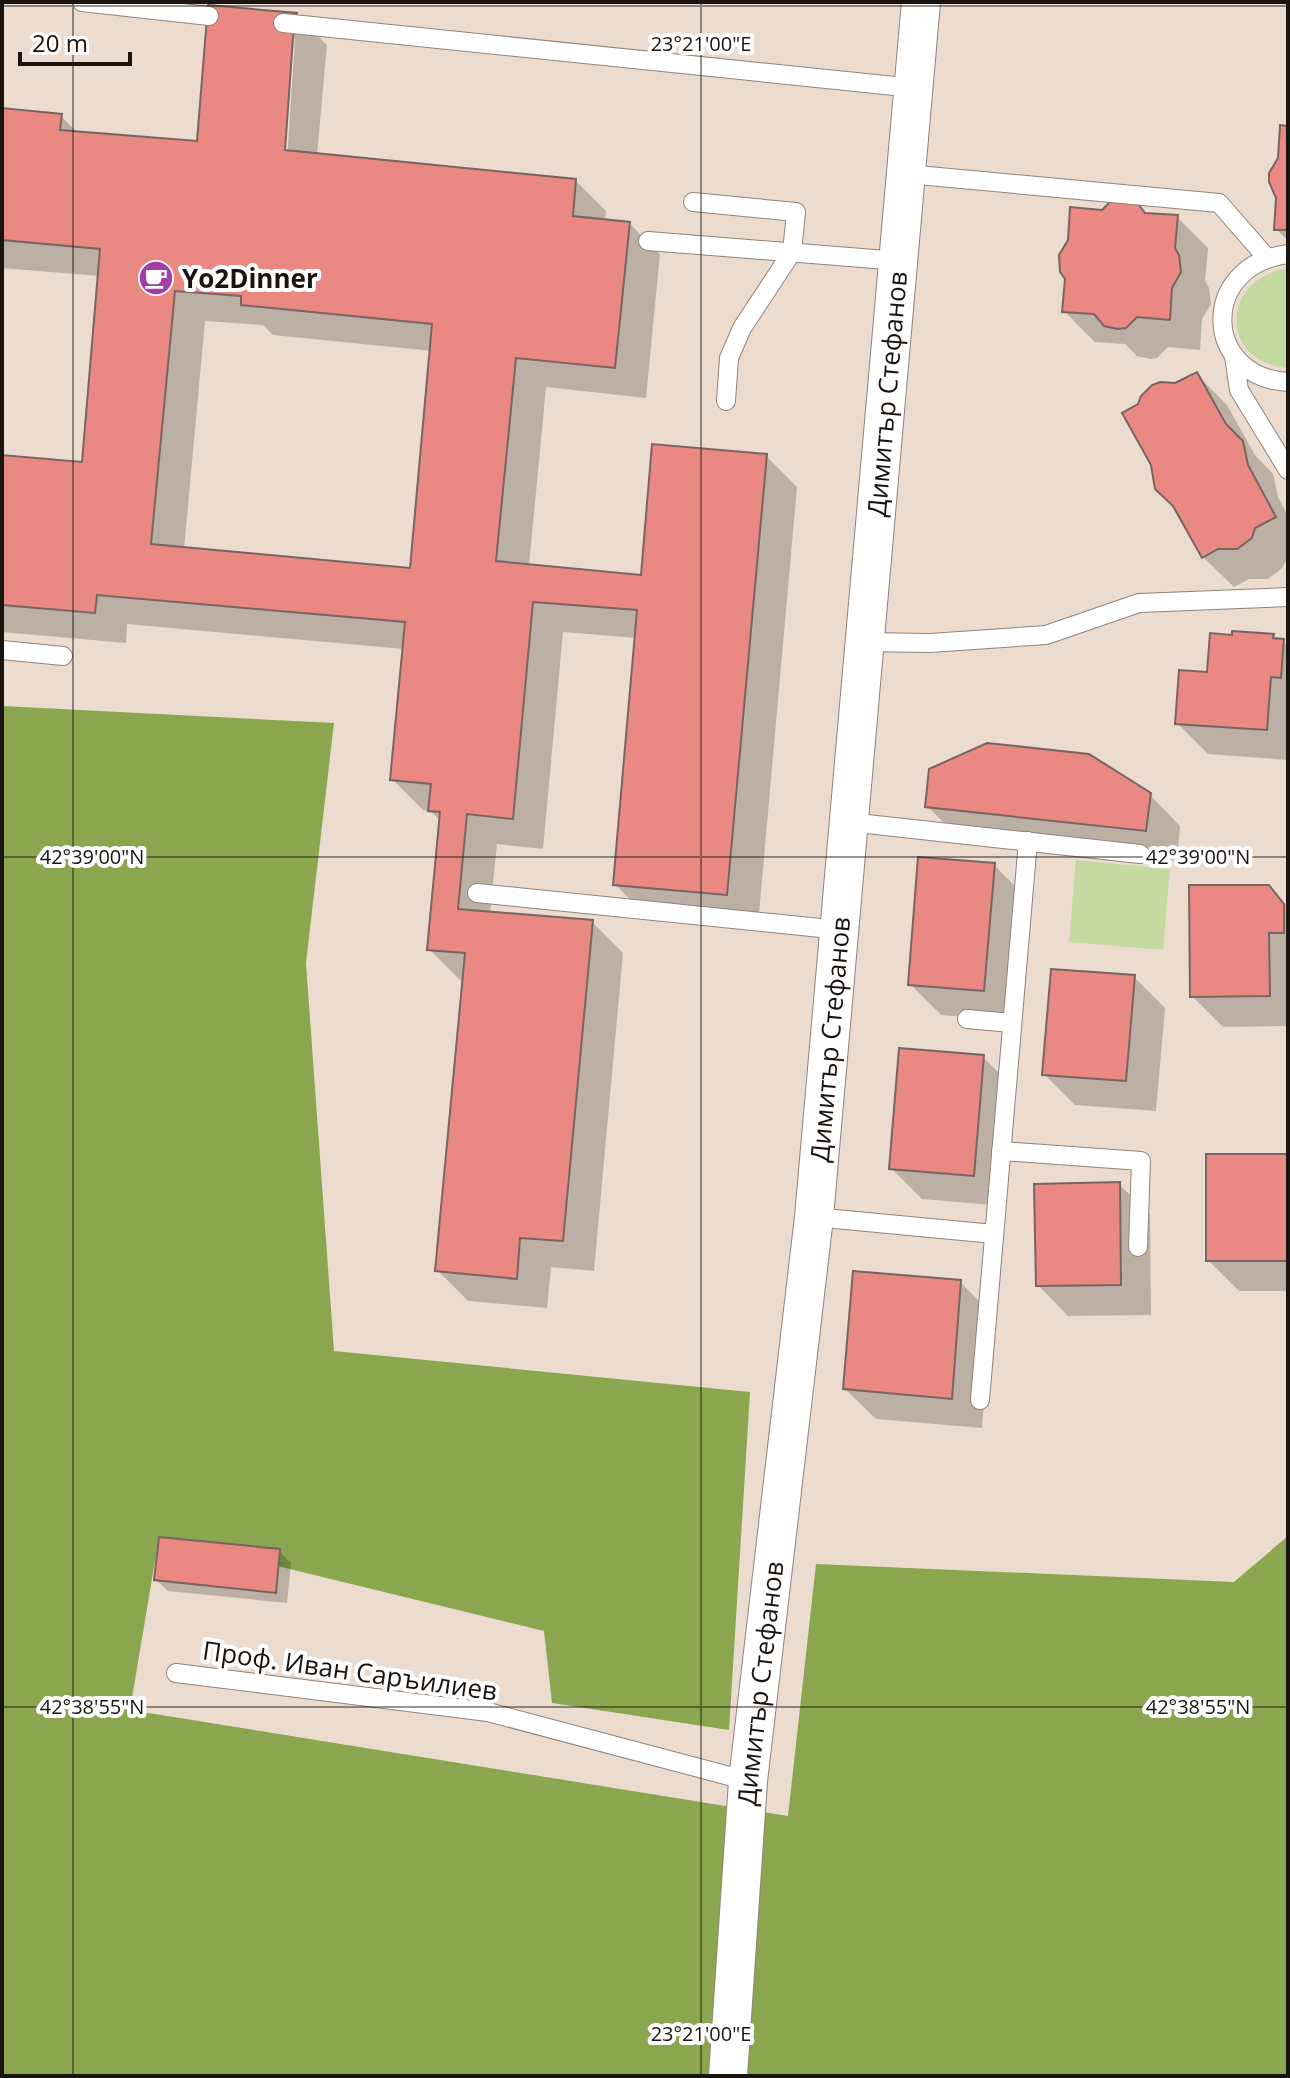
<svg xmlns="http://www.w3.org/2000/svg" width="1290" height="2078" viewBox="0 0 1290 2078" font-family="'Open Sans',sans-serif">
  <rect width="100%" height="100%" fill="#ecdccf"/>
  <g fill="#c5daa1">
    <path d="M1283,269H1288V368C1222,363 1218,284 1283,269Z"/>
    <path d="M1076,860L1170,869L1163,950L1069,942Z"/>
  </g>
  <path fill="#8aa74f" d="M2,706L334,723L306,963L334,1351L750,1392L729,1730L552,1703L544,1631L159,1537L130,1710L788,1816L816,1564L1234,1582L1288,1536V2076H2Z"/>
  <g fill="#0003" fill-rule="evenodd">
    <path d="M296,15L327,45L317,155L576,181L606,211L605,221L629,223L660,254L646,398L546,387L529,566L642,577L766,456L797,487L758,925L645,915L615,884L637,638L563,632L543,849L497,844L490,913L592,922L623,953L594,1271L551,1267L547,1308L468,1301L437,1270L464,980H460L429,949L441,821L430,811L423,810L392,779L404,649L127,624L126,643L2,632V457L84,464L100,276L2,268V124L61,116L78,133L199,144ZM291,39H295L287,160H283ZM205,321L263,325L273,335L432,351L411,570L184,549Z"/>
    <path d="M1288,128V241L1276,229L1280,158Z"/>
    <path d="M1135,203L1147,215L1177,217L1208,248L1205,280L1209,288L1211,304L1202,319L1200,350L1168,347L1157,358L1150,359L1137,356L1125,344L1095,342L1064,311L1102,212Z"/>
    <path d="M1196,374L1227,405L1255,455L1273,474L1278,497L1288,516V558L1282,568L1268,579H1249L1234,587L1203,557L1176,385Z"/>
    <path d="M1273,636L1288,646V760L1208,754L1177,723L1209,674Z"/>
    <path d="M1149,794L1180,826L1177,861L958,837L927,806Z"/>
    <path d="M994,865L1025,896L1014,1021L941,1015L910,984Z"/>
    <path d="M1268,887L1288,907V1026L1223,1027L1192,996Z"/>
    <path d="M1134,977L1165,1008L1156,1111L1075,1105L1044,1074Z"/>
    <path d="M983,1057L1014,1088L1004,1206L922,1199L891,1168Z"/>
    <path d="M1288,1156V1291H1239L1208,1260Z"/>
    <path d="M1119,1184L1150,1215L1151,1315L1068,1316L1038,1285Z"/>
    <path d="M960,1282L991,1313L982,1428L876,1419L845,1389Z"/>
    <path d="M279,1551L291,1563L287,1603L168,1591L156,1580Z"/>
  </g>
  <g fill="#ea8982" stroke="#786563" stroke-width="2" fill-rule="evenodd">
    <path d="M208,5L297,13L294,24L285,150L576,179L573,216L630,222L615,368L516,358L496,561L641,575L652,444L767,454L727,895L613,885L637,610L533,602L513,819L467,814L458,909L593,920L563,1241L520,1238L517,1279L435,1271L465,953L427,950L440,812L428,811L431,784L390,780L405,622L97,595L95,613L2,605V455L82,462L100,249L2,240V108L62,114L60,130L197,141ZM175,291L241,296V305L432,324L410,568L151,544Z"/>
    <path d="M1280,125L1288,126V230H1274L1276,198L1269,182V173L1278,158Z"/>
    <path d="M1113,199L1136,201L1145,213L1178,215L1175,248L1179,255L1181,272L1172,288L1170,320L1137,317L1126,328L1118,329L1104,326L1094,314L1062,312L1065,279L1060,272L1059,255L1068,240L1070,207L1102,210Z"/>
    <path d="M1197,372L1226,424L1243,441L1248,465L1276,517L1255,528L1252,538L1237,549H1218L1202,558L1173,506L1155,489L1151,465L1122,413L1138,404L1141,396L1152,385L1160,382L1175,383Z"/>
    <path d="M1232,631L1274,634L1273,638L1284,639L1281,678L1271,677L1267,730L1175,724L1179,670L1207,672L1210,633L1232,635Z"/>
    <path d="M987,743L1089,754L1151,793L1146,831L925,807L929,769Z"/>
    <path d="M918,857L995,863L984,991L908,985Z"/>
    <path d="M1189,885H1269L1284,904V933H1269L1270,996L1190,997Z"/>
    <path d="M1051,969L1135,975L1126,1081L1042,1075Z"/>
    <path d="M899,1048L984,1055L974,1176L889,1169Z"/>
    <rect x="1206" y="1154" width="82" height="107"/>
    <path d="M1120,1182L1121,1285L1036,1286L1034,1184Z"/>
    <path d="M853,1271L961,1280L952,1399L843,1389Z"/>
    <path d="M159,1537L280,1549L276,1593L154,1580Z"/>
  </g>
  <g fill="none" stroke-linecap="round" stroke-linejoin="round">
    <g stroke="#928377" stroke-width="20">
      <g id="lane">
        <path d="M82,2L209,16"/>
        <path d="M283,23L914,88"/>
        <path d="M907,174L1219,203L1267,258"/>
        <path d="M693,202L796,212L792,252L742,328L729,358L726,401"/>
        <path d="M648,241L899,261"/>
        <path d="M1288,254C1199,265 1202,377 1288,382"/>
        <path d="M1234,356L1239,390L1288,470"/>
        <path d="M865,642L930,643L1046,635L1139,603L1288,597"/>
        <path d="M2,650L63,656"/>
        <path d="M849,822L1140,854"/>
        <path d="M477,893L840,930"/>
        <path d="M967,1019L1012,1023"/>
        <path d="M1001,1151L1141,1161L1138,1247"/>
        <path d="M814,1217L994,1234"/>
        <path d="M980,1400L1028,841"/>
        <path d="M176,1673L488,1712L748,1781"/>
      </g>
    </g>
    <g stroke="#928377" stroke-width="40">
      <g id="street">
        <path id="s1" d="M728,2076L748,1781L814,1217L921,2"/>
      </g>
    </g>
    <use href="#lane" stroke="#fff" stroke-width="18"/>
    <use href="#street" stroke="#fff" stroke-width="38"/>
  </g>
  <path fill="none" stroke="#1a1410" stroke-width="2" stroke-opacity="0.45" d="M73,2V2076M701,2V2076M2,6H1288M2,857H1288M2,1707H1288"/>
  <defs>
    <g id="cafe-disc" transform="scale(1.8)"><circle r="9.5" fill="#a23ea4" stroke="#fff"/><path d="M-5.5-4.5H6V0H3Q3 3.5 0 3.5H-2.5Q-5.5 3.5-5.5 0ZM3-3.2v2h1.7v-2ZM-6 4.5H4V6H-6Z" fill="#fff"/></g>
  </defs>
  <g fill-rule="evenodd">
    <use href="#cafe-disc" x="156" y="278"/>
  </g>
  <g text-anchor="middle" dominant-baseline="central" stroke-width="8" stroke-linejoin="round" paint-order="stroke">
    <g font-size="26" font-weight="bold" fill="#1a1410" stroke="#fff" text-anchor="start">
      <text x="182" y="278">Yo2Dinner</text>
    </g>
    <g font-size="26" fill="#1a1410" stroke="#fff">
      <text stroke="none"><textPath href="#s1" startOffset="1690">Димитър Стефанов</textPath></text>
      <text stroke="none"><textPath href="#s1" startOffset="1042">Димитър Стефанов</textPath></text>
      <text transform="translate(350 1670) rotate(8)">Проф. Иван Саръилиев</text>
      <text stroke="none"><textPath href="#s1" startOffset="394">Димитър Стефанов</textPath></text>
    </g>
  </g>
  <g font-size="20" text-anchor="middle" fill="#1a1410" stroke="#fff" stroke-width="8" stroke-linejoin="round" paint-order="stroke">
    <text x="701" y="51">23°21'00"E</text>
    <text x="92" y="864">42°39'00"N</text>
    <text x="1198" y="864">42°39'00"N</text>
    <text x="92" y="1714">42°38'55"N</text>
    <text x="1198" y="1714">42°38'55"N</text>
    <text x="701" y="2041">23°21'00"E</text>
  </g>
  <rect width="1290" height="2078" fill="none" stroke="#1a1410" stroke-width="8"/>
  <path d="M20 52v12h110v-12" fill="none" stroke="#1a1410" stroke-width="4"/>
  <text x="32" y="52" font-size="24" fill="#1a1410" stroke="#ffffff" stroke-width="6" paint-order="stroke">20 m</text>
</svg>
